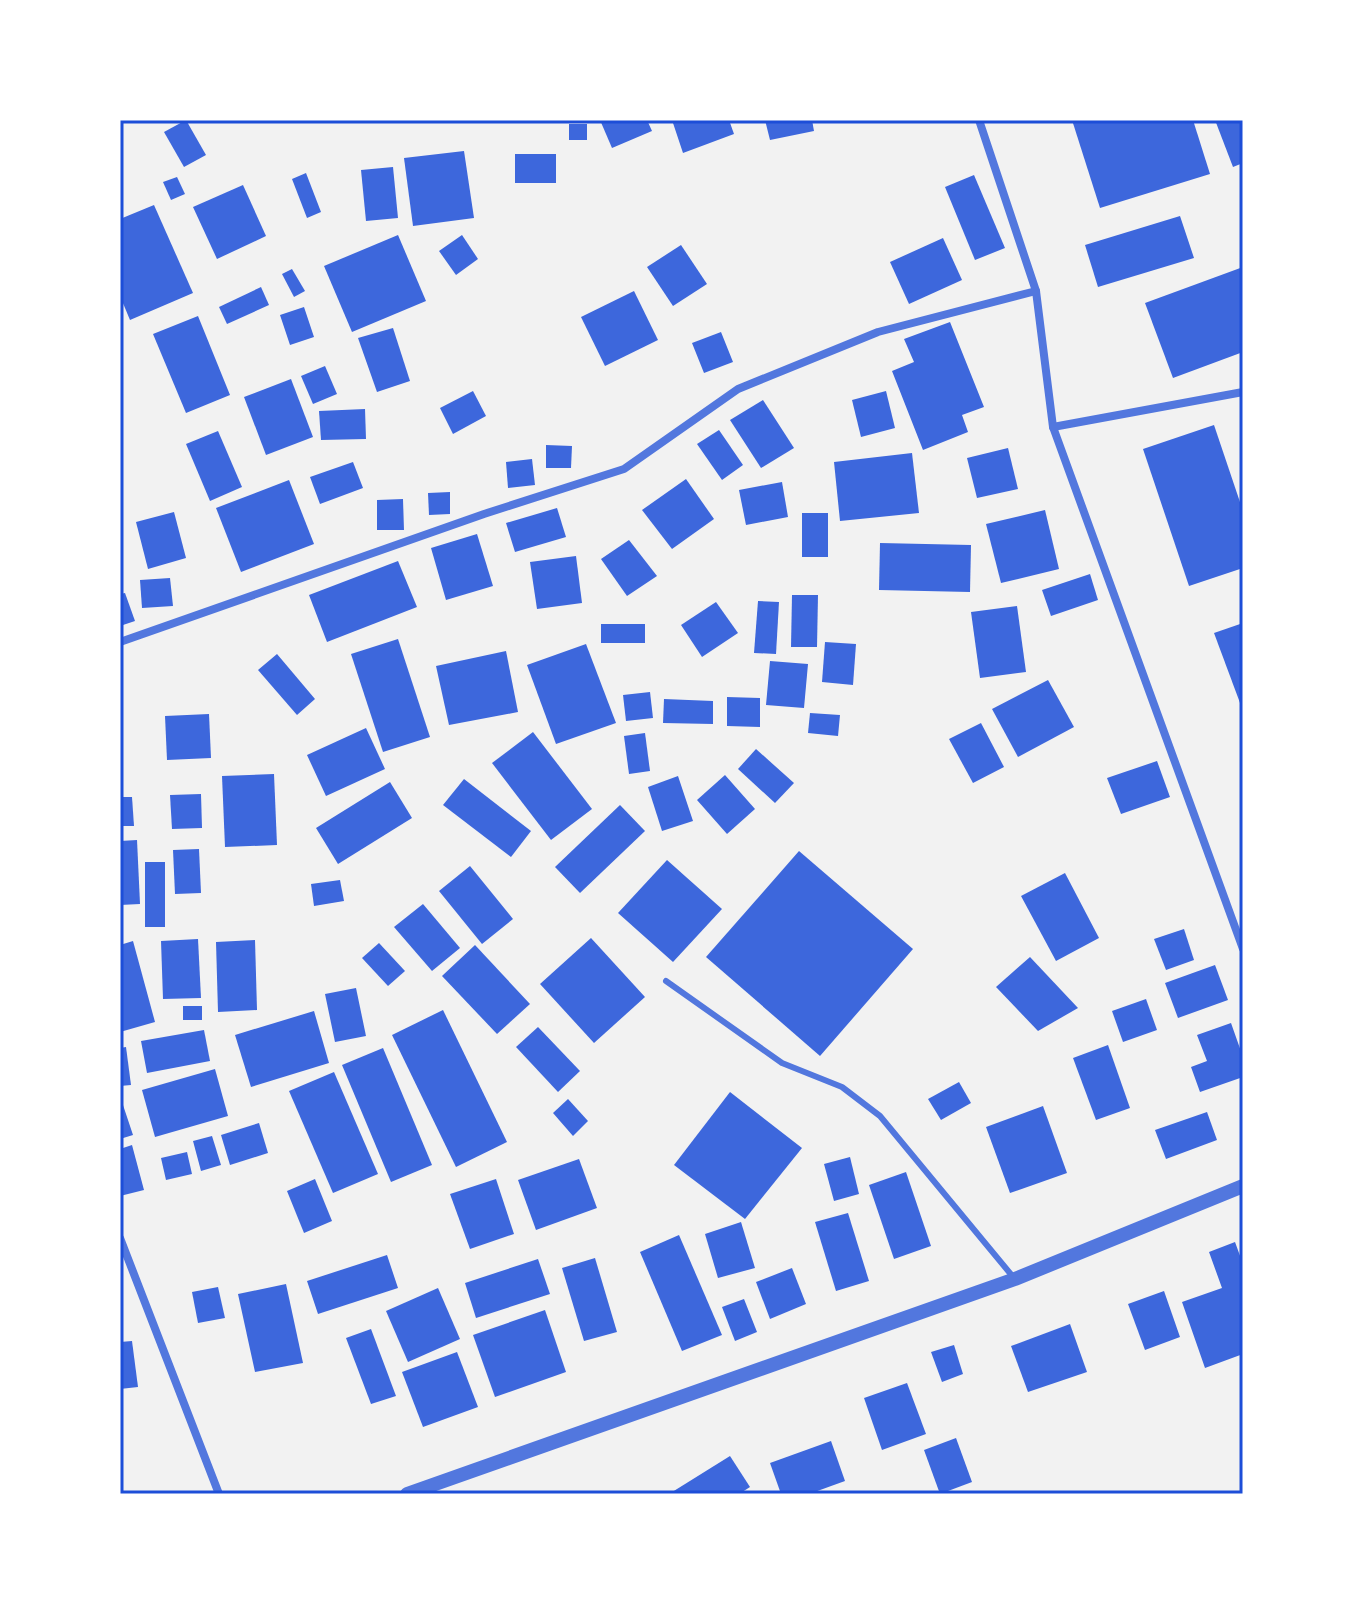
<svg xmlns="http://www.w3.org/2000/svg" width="1363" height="1614" viewBox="0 0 1363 1614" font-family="'Asap Condensed',sans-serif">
  <rect width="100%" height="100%" fill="#f2f2f2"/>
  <g fill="#3d67dc">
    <path d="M186,120L206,155L184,167L164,132Z"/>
    <path d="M600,120H647L652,131L612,148Z"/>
    <path d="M672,120H729L734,134L683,153Z"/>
    <path d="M765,120H812L814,131L770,140Z"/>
    <path d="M1072,120H1193L1210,174L1100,208Z"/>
    <path d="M1215,120H1243V163L1233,167Z"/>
    <rect x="569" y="124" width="18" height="16"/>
    <path d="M464,151L474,218L413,226L404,158Z"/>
    <rect x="515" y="154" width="41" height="29"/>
    <path d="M393,167L398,218L366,221L361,170Z"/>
    <path d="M306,173L321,212L307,218L292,179Z"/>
    <path d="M974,175L1005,248L975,260L945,187Z"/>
    <path d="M177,177L185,194L171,200L163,182Z"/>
    <path d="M243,185L266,236L217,259L193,207Z"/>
    <path d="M154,205L193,293L130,320L120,296V219Z"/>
    <path d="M1180,216L1194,258L1098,287L1085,245Z"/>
    <path d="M398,235L426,301L352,332L324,266Z"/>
    <path d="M462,235L478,259L456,275L439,251Z"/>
    <path d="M943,238L962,280L909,304L890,262Z"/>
    <path d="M681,245L707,284L673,306L647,267Z"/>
    <path d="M1243,267V352L1173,378L1145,303Z"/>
    <path d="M292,269L305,291L294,297L282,274Z"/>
    <path d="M261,287L269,305L227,324L219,307Z"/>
    <path d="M634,291L658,340L605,366L581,317Z"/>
    <path d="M304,307L314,337L290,345L280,315Z"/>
    <path d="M198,316L230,395L186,413L153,334Z"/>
    <path d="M950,322L984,407L962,415L968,432L923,450L892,371L914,362L904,339Z"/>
    <path d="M393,328L410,381L377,392L358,338Z"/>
    <path d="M721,332L733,362L704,373L692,343Z"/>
    <path d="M325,366L337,394L313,404L301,376Z"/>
    <path d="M291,379L313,437L266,455L244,397Z"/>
    <path d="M473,391L486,416L453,434L440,408Z"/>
    <path d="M886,391L895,428L861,437L852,400Z"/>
    <path d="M763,400L794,448L761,468L730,420Z"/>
    <path d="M365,409L366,439L321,440L319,411Z"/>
    <path d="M1214,425L1243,511V568L1189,586L1143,449Z"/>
    <path d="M719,430L743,465L722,480L697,444Z"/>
    <path d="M218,431L242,487L210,501L186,444Z"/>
    <path d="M546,445L572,446L571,468H546Z"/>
    <path d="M1008,448L1018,489L977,498L967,458Z"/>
    <path d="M912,453L919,513L840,521L834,462Z"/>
    <path d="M532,459L535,485L508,488L506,462Z"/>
    <path d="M353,462L363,488L320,504L310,477Z"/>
    <path d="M686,479L714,519L672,549L642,510Z"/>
    <path d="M289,480L314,544L241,572L216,508Z"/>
    <path d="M782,482L788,517L746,525L739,490Z"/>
    <path d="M450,492V514L429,515L428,493Z"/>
    <path d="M403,499L404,530H377V500Z"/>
    <path d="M557,508L566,537L515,552L506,523Z"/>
    <path d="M1045,510L1059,569L1001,583L986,524Z"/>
    <path d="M174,512L186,558L148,569L136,522Z"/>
    <rect x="802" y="513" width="26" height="44"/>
    <path d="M477,534L493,586L446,600L431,548Z"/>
    <path d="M629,540L657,576L627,596L601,559Z"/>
    <path d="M880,543L971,545L970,592L879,590Z"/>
    <path d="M576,556L582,603L537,609L530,562Z"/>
    <path d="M398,561L417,607L327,642L309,595Z"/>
    <path d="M1090,574L1098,600L1051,616L1042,590Z"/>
    <path d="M170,578L173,606L142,608L140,580Z"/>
    <path d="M125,593L135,621L120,626V594Z"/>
    <path d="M792,595H818L817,647H791Z"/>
    <path d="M758,601L779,602L776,654L754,653Z"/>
    <path d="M716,602L738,633L702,657L681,625Z"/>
    <path d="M1017,606L1026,672L980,678L971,612Z"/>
    <path d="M1243,623V711L1214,633Z"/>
    <rect x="601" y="624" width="44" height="19"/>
    <path d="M398,639L430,737L383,752L351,654Z"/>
    <path d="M825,642L856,644L853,685L822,682Z"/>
    <path d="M586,644L616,723L556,744L527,665Z"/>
    <path d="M506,651L518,712L449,725L436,666Z"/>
    <path d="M277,654L315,699L297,715L258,670Z"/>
    <path d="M770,661L808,664L804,708L766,705Z"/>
    <path d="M1048,680L1074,727L1018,757L992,709Z"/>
    <path d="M650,692L653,718L626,721L623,695Z"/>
    <path d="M727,697L760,698V727L727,726Z"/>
    <path d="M664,699L713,701V724L663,723Z"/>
    <path d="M810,713L840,715L838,736L808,733Z"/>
    <path d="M209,714L211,758L167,760L165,716Z"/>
    <path d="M981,723L1004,767L973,783L949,739Z"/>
    <path d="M366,728L385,769L326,796L307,755Z"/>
    <path d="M533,732L592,809L551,840L492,763Z"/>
    <path d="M645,733L650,771L629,774L624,736Z"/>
    <path d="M756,749L794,783L775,803L738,769Z"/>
    <path d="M1157,761L1170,797L1121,814L1107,778Z"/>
    <path d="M274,774L277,845L225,847L222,776Z"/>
    <path d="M725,775L755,809L727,834L697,800Z"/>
    <path d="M678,776L693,821L662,831L648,787Z"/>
    <path d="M464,779L531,831L511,857L443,805Z"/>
    <path d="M390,782L412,818L338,864L316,828Z"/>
    <path d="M201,794L202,828L172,829L170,795Z"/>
    <path d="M120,797H132L134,826H120Z"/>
    <path d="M620,805L645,831L580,893L555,867Z"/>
    <path d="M137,840L140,904L120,905V841Z"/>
    <path d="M199,849L201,893L175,894L173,850Z"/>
    <path d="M799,851L913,949L820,1056L706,957Z"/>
    <path d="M667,860L722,909L673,962L618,913Z"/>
    <rect x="145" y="862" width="20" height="65"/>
    <path d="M470,866L513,919L482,944L439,891Z"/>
    <path d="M1065,873L1099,938L1056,961L1021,896Z"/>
    <path d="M340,880L344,901L314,906L311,884Z"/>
    <path d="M423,904L460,948L432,971L394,927Z"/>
    <path d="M1184,929L1194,960L1166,970L1154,939Z"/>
    <path d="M591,938L645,997L594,1043L540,984Z"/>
    <path d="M198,939L201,998L163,999L161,941Z"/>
    <path d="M255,940L257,1010L218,1012L216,942Z"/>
    <path d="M133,941L155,1022L120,1032V945Z"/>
    <path d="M379,943L405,971L388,986L362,958Z"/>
    <path d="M475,945L530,1004L497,1034L442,976Z"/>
    <path d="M1030,957L1078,1008L1038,1031L996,987Z"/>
    <path d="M1215,965L1228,1000L1178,1018L1165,983Z"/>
    <path d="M356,988L366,1036L335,1042L325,994Z"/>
    <path d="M1146,999L1157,1030L1123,1042L1112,1011Z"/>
    <rect x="183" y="1006" width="19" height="14"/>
    <path d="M443,1010L507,1142L456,1167L392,1035Z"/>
    <path d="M314,1011L329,1063L251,1087L235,1035Z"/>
    <path d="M1231,1023L1243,1057V1077L1200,1092L1191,1067L1207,1061L1197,1035Z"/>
    <path d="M538,1027L580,1071L558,1092L516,1047Z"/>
    <path d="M204,1030L210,1061L147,1073L141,1041Z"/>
    <path d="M1108,1045L1130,1108L1096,1120L1073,1058Z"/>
    <path d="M126,1047L131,1085L120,1086V1048Z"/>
    <path d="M383,1048L432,1165L391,1182L342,1065Z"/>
    <path d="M215,1069L228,1116L155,1137L142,1090Z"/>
    <path d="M334,1072L378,1174L333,1193L289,1091Z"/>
    <path d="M959,1082L971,1103L941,1120L928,1099Z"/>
    <path d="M730,1092L802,1148L745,1219L674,1165Z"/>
    <path d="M120,1096L133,1135L120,1139Z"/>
    <path d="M568,1099L588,1121L573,1136L553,1113Z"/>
    <path d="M1043,1106L1067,1173L1010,1193L986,1127Z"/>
    <path d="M1207,1112L1217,1140L1166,1159L1155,1130Z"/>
    <path d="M259,1123L268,1153L230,1165L221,1135Z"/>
    <path d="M212,1136L221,1165L201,1171L193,1141Z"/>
    <path d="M132,1145L144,1190L120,1196V1149Z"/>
    <path d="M187,1152L192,1174L166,1180L161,1158Z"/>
    <path d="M850,1157L859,1194L834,1201L824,1164Z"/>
    <path d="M579,1159L597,1208L536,1230L518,1180Z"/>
    <path d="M906,1172L931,1246L894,1259L869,1185Z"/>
    <path d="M315,1179L332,1221L304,1233L287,1191Z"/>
    <path d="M496,1179L514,1234L470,1249L450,1194Z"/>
    <path d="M848,1213L869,1281L836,1291L815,1222Z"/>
    <path d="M741,1222L755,1268L718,1278L705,1234Z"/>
    <path d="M679,1235L722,1335L682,1351L640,1252Z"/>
    <path d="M1235,1242L1243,1264V1354L1205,1368L1182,1302L1222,1288L1209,1252Z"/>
    <path d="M387,1255L398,1288L318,1314L307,1281Z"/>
    <path d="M595,1258L617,1332L584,1341L562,1268Z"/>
    <path d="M538,1259L550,1294L476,1318L465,1283Z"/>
    <path d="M792,1268L806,1304L770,1319L756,1282Z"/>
    <path d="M286,1284L303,1363L255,1372L238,1294Z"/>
    <path d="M218,1287L225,1318L198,1323L192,1292Z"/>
    <path d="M438,1288L460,1339L408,1362L386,1311Z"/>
    <path d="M1164,1291L1180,1337L1145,1350L1128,1304Z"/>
    <path d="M744,1299L757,1332L735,1341L722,1307Z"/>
    <path d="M545,1310L566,1372L495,1397L473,1335Z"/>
    <path d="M1070,1324L1087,1372L1028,1392L1011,1346Z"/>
    <path d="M371,1329L396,1396L371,1404L346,1338Z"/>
    <path d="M132,1341L138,1387L120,1389V1342Z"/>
    <path d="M954,1345L963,1374L942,1382L931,1352Z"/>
    <path d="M457,1352L478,1407L423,1427L402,1372Z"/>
    <path d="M907,1383L926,1434L882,1450L864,1398Z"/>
    <path d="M956,1438L972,1482L940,1494L924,1450Z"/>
    <path d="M831,1441L845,1481L809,1494H781L770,1463Z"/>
    <path d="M730,1456L750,1487L739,1494H669Z"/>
  </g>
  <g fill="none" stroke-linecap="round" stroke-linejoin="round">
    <path stroke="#5277de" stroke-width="6" d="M666,981L782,1063L842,1087L880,1116L1014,1278"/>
    <g stroke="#5277de" stroke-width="8">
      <path d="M979,120L1036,291L1053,427L1243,949"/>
      <path d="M1053,427L1243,392"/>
      <path d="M120,642L484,514L624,469L738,389L878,332L1036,291"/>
      <path d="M120,1238L219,1494"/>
    </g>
    <path stroke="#5277de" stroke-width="14" d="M407,1494L1015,1279L1243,1186"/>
  </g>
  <rect width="1363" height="1614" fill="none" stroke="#ffffff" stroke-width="244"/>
  <rect x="122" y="122" width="1119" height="1370" fill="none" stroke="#1d4ed8" stroke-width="3"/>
</svg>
